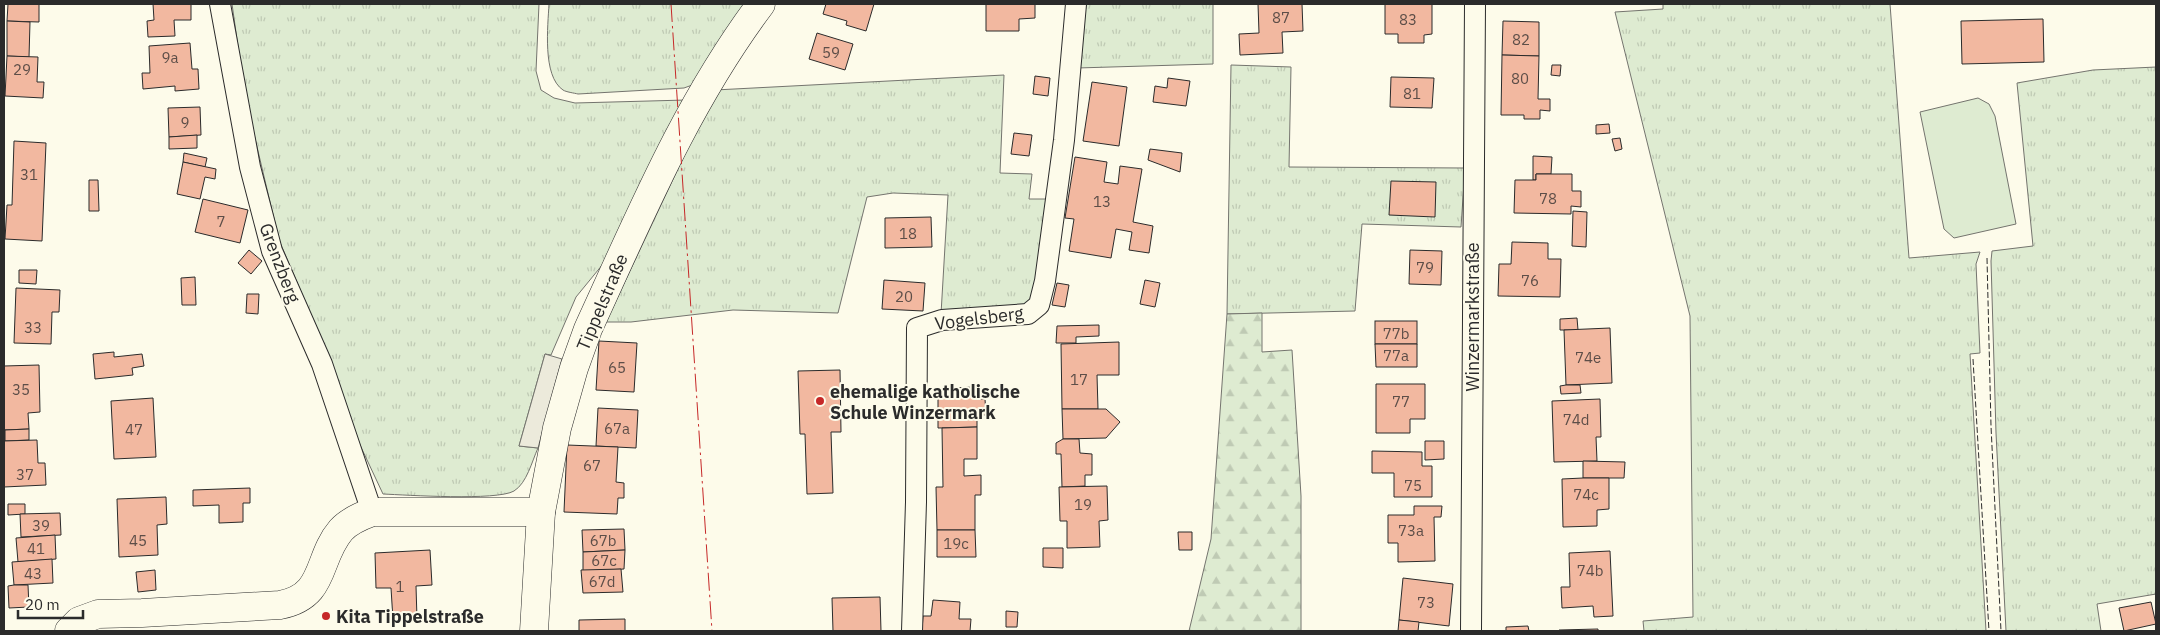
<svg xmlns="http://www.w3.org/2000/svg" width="2160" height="635" viewBox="0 0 2160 635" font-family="'IBM Plex Sans',sans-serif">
  <defs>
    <pattern id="grass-tufts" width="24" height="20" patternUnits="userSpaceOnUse" patternTransform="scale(1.25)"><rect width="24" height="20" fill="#deebd1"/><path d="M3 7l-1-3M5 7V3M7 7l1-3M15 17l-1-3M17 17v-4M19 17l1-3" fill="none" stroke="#bfcab4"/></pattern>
    <pattern id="forest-firs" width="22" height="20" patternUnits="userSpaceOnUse" patternTransform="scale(1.25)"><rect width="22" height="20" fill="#deebd1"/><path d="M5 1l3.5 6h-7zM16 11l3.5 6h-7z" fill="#bfcab4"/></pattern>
  </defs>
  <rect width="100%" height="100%" fill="#fdfbea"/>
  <g fill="url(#grass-tufts)" stroke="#74746e">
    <path d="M232,4H539L536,71L541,90L554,98L575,103L686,100L612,253L576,297L551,355L545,354L519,446L538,448C532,461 527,483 514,491C497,501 406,495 383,494L360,445L322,341L279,240L245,96Z"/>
    <path d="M549,4H750L695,84L684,88L578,94C574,93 566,92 563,90C542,76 548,25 549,4Z"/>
    <path d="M1083,4H1213V64L1077,68Z"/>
    <path d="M1663,4H1890L1909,258L1980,252L1976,264L1980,353L1970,354L1986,631H1644L1643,621L1693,617L1690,316L1615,12L1663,9Z"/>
    <path d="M1231,65L1291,67L1289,167L1465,168L1461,227L1362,224L1355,311L1227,314Z"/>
    <path d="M2156,67V594L2097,604L2101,631H2006L1996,433L1991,261L1992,251L2033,246L2017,83L2093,70Z"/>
    <path d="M1004,75L1000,173L1032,174L1029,199H1049L1038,288L1027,303L1015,309L941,314L948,195L893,193L867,197L838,313L733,310L631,322H606L715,90Z"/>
  </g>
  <path fill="url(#forest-firs)" stroke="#74746e" d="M1262,313V352L1292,350L1301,496V631H1189L1211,539L1227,314Z"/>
  <path fill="#deebd1" stroke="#74746e" d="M1978,98L1989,104L1995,116L2016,224L1954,238L1944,229L1920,112Z"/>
  <path fill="#eceadb" stroke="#74746e" d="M545,354L562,359L538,448L519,446Z"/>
  <g fill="#f2b8a0" stroke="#2b2b2b">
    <path d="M8,4H39V22L7,21Z"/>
    <path d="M153,4H191V20H174L175,36L148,37L147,21L154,20Z"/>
    <path d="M826,4H874L866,31L846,25L847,21L823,14Z"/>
    <path d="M986,4H1035V18L1019,19V31H986Z"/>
    <path d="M1258,4H1302L1303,31L1282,32L1283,53L1240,55L1239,34L1259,33Z"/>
    <path d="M1385,4H1432V34L1424,35V43H1398V34H1385Z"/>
    <path d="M2043,19L2044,62L1962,64L1961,21Z"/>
    <path d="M7,21L30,22L29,57L7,56Z"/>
    <path d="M1503,21L1539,22V56L1502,55Z"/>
    <path d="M817,33L853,44L845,70L809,59Z"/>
    <path d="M190,43L192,69H198L199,89L175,91V86L143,89L142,73H150L149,46Z"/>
    <path d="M1502,55L1539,56L1538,99H1550V111L1540,110V119H1524V115H1501Z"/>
    <path d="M7,56L38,57L37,82H44L43,98L5,96Z"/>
    <path d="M1552,65H1561L1560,76L1551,75Z"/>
    <path d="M1035,76L1050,78L1048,96L1033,94Z"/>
    <path d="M1391,77L1434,78L1432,108L1390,107Z"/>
    <path d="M1168,78L1190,81L1186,106L1153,102L1155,86L1167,88Z"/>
    <path d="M1092,82L1127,87L1119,146L1083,141Z"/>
    <path d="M200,107L201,135L169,137L168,108Z"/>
    <path d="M1609,124L1610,133L1596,134V125Z"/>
    <path d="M1014,133L1032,135L1029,156L1011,154Z"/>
    <path d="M197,135V148L169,149V137Z"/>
    <path d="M1620,138L1622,149L1615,151L1612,139Z"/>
    <path d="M14,141L46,143L42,241L5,239L7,205H12Z"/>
    <path d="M1150,149L1182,153L1180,172L1148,160Z"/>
    <path d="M184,153L207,158L205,167L183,162Z"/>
    <path d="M1533,156L1552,157L1551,174H1536V180H1533Z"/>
    <path d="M1075,157L1107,162L1104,182L1118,184L1120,166L1142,169L1133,222L1153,226L1149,253L1129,250L1132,232L1116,229L1111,258L1069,251L1074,219L1065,218Z"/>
    <path d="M183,162L216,169L215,179L205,177L200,199L177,194Z"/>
    <path d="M1536,174H1572V191H1581V207L1571,206V214L1514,213L1515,180H1536Z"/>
    <path d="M89,180H98L99,211H89Z"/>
    <path d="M1391,181L1436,182L1435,217L1389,215Z"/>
    <path d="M203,199L248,210L240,243L195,232Z"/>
    <path d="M1573,211L1587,212L1586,247L1572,246Z"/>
    <path d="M931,217L932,247L885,248V218Z"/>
    <path d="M1512,242L1548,243V259H1561L1560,297L1498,296L1499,264H1511Z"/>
    <path d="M249,250L262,261L251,274L238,263Z"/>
    <path d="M1410,250L1442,251L1441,285L1409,284Z"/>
    <path d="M19,270H37L36,284L19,283Z"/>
    <path d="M195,277L196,305H182L181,278Z"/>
    <path d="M884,280L925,283L923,311L882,309Z"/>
    <path d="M1145,280L1160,283L1155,307L1140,304Z"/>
    <path d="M1057,283L1069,285L1065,307L1052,305Z"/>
    <path d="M16,288L60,290L59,312H52L51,344L14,343Z"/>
    <path d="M247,294H259L258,314L246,313Z"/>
    <path d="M1577,318L1578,330H1560V319Z"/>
    <rect x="1375" y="321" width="42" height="23"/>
    <path d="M1099,325V336L1076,337V343H1056L1057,326Z"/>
    <path d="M1610,328L1612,383L1566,385L1564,330Z"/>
    <path d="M599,341L637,343L634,392L596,390Z"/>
    <path d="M1119,342V375H1097L1098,409H1062L1061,344Z"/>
    <path d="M1375,344H1417V367H1376Z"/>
    <path d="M114,352V357L142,354L144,366L132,368L133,375L95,379L93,354Z"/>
    <path d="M39,365L40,412L28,413L29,429L4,430V366Z"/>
    <path d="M840,370L841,432H831L833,493L807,494L805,434H800L798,371Z"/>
    <path d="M1376,384H1425V419H1410V433H1376Z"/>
    <path d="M1566,385H1580L1581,393L1561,394L1560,386Z"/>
    <path d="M974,387V395L952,396L951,388Z"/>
    <path d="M974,395V399H985L986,415H977V427L938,428V396Z"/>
    <path d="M153,398L156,457L114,459L111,401Z"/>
    <path d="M1600,399L1601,437H1596L1597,461L1554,462L1552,401Z"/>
    <path d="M598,408L638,410L636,448L596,446Z"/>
    <path d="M1062,409H1106L1120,422L1106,438L1063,439Z"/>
    <path d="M977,427V459H964V476L981,475V495H975V530H937L936,487H943L942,428Z"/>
    <path d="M29,429V440L5,441V430Z"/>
    <path d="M1063,439H1079L1080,453L1092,454V475H1085V486L1062,487L1061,454H1056V443Z"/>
    <path d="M37,440L38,463H45L46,485L4,487V441Z"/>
    <path d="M1425,441H1444V459L1425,460Z"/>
    <path d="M567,445L618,447L616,482L624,483V498H618L617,514L564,512Z"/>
    <path d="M1372,451L1422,452V466H1432V497H1394V473H1372Z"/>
    <path d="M1583,461L1625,462L1624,478H1583Z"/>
    <path d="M1583,478H1609V509L1597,510V526L1563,527L1562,479Z"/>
    <path d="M1107,486L1108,520L1099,521L1100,547L1067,548V521H1060L1059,487Z"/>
    <path d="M250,488V503H243V522L219,523V505L193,506V490Z"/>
    <path d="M166,497L167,524L157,525L158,555L119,557L117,499Z"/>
    <path d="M8,504H25V514L8,515Z"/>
    <path d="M1414,506H1442L1441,517H1434L1435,561L1398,562V543H1388V515H1414Z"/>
    <path d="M60,513L61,535L21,537L20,514Z"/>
    <path d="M624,529L625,550L583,552L582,530Z"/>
    <path d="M937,530H975L976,557H937Z"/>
    <path d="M1178,532H1192V550H1179Z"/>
    <path d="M55,535L56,559L18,562L16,538Z"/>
    <path d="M1043,548H1063V568L1043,567Z"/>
    <path d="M430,550L432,585L416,586L417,619L393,620L391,588H376L375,553Z"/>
    <path d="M625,550L624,569L583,571V552Z"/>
    <path d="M1610,551L1613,616L1594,617L1593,606L1562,608L1561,587H1570L1569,553Z"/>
    <path d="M52,559L53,583L14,585L12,562Z"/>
    <path d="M621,569L623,592L583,593L581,570Z"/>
    <path d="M155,570L156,590L138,592L136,572Z"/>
    <path d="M1403,578L1453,584L1449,626L1399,620Z"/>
    <path d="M14,585H28L29,607L9,608L8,586Z"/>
    <path d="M880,597L881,631H833L832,598Z"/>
    <path d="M933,600L960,602L959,619H971L970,631H922L923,616H931Z"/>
    <path d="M2151,602L2156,624L2124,631L2119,608Z"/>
    <path d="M1006,611L1018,612L1017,627H1006Z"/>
    <path d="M625,619V631H579V620Z"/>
    <path d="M1399,620L1419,622L1418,631H1398Z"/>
    <path d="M1528,626L1529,631H1506V627Z"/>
    <path d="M1598,629V631H1559V630Z"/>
  </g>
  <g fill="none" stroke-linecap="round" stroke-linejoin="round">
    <g stroke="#2b2b2b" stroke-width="22">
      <g id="street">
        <path d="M220,4L250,167L272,251L322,364L372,512"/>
        <path d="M912,631L916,502L917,328L942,320L1028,314L1039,305L1045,281L1064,140L1076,4"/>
        <path d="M1471,631L1475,4"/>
      </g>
    </g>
    <g stroke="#2b2b2b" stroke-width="29">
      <g id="secondary">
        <path d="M69,631L79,621L98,614L142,613L280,605C327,596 316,559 341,530C349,521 361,516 372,512H541"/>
        <path d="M534,631L541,512L557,428L574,368L588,329C640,216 686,104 761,4"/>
      </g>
    </g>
    <use href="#street" stroke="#fdfbea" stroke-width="20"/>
    <use href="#secondary" stroke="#fdfbea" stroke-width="28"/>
    <g stroke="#2b2b2b" stroke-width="1" stroke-dasharray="6 2.5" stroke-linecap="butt">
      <path d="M1987,258L1991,426L2001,631"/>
      <path d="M1973,359L1989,631"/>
    </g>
    <path stroke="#c62828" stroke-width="1" stroke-dasharray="18 4 2.5 4" stroke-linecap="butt" d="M671,4L712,631"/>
  </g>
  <g fill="#c62828" stroke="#fdfbea" stroke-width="2">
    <circle cx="820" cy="401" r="5"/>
    <circle cx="326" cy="616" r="5"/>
  </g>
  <g text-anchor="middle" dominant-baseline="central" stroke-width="4" stroke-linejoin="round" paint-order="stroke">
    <g font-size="15" fill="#5d4e48">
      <text x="1281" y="17">87</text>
      <text x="1408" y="19">83</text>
      <text x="1521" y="39">82</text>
      <text x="831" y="52">59</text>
      <text x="170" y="57">9a</text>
      <text x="22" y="69">29</text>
      <text x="1520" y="78">80</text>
      <text x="1412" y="93">81</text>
      <text x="185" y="122">9</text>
      <text x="29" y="174">31</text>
      <text x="1548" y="198">78</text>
      <text x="1102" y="201">13</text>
      <text x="221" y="221">7</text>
      <text x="908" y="233">18</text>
      <text x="1425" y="267">79</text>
      <text x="1530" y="280">76</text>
      <text x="904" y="296">20</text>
      <text x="33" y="327">33</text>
      <text x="1396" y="333">77b</text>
      <text x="1396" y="355">77a</text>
      <text x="1588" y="357">74e</text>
      <text x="617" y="367">65</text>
      <text x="1079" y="379">17</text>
      <text x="21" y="389">35</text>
      <text x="1401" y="401">77</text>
      <text x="1576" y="419">74d</text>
      <text x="617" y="428">67a</text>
      <text x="134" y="429">47</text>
      <text x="592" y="465">67</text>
      <text x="25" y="474">37</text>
      <text x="1413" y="485">75</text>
      <text x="1586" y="494">74c</text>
      <text x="1083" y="504">19</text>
      <text x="41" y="525">39</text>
      <text x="1411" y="530">73a</text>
      <text x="138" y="540">45</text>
      <text x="603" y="540">67b</text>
      <text x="956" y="543">19c</text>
      <text x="36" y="548">41</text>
      <text x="604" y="560">67c</text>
      <text x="1590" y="570">74b</text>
      <text x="33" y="573">43</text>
      <text x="602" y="581">67d</text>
      <text x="400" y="586">1</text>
      <text x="1426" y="602">73</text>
    </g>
    <g font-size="18" fill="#2b2b2b" stroke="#fdfbea">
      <text transform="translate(280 263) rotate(69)">Grenzberg</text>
      <text transform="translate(602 302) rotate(-67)">Tippelstraße</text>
      <text transform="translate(1472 317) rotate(-90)">Winzermarkstraße</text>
      <text transform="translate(979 318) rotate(-7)">Vogelsberg</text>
    </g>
    <g font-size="18" font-weight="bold" fill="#2b2b2b" stroke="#fdfbea" text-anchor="start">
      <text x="830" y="391">ehemalige katholische<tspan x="830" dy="21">Schule Winzermark</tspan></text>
      <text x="336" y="616">Kita Tippelstraße</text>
    </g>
  </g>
  <rect width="2160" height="635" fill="none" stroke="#2b2b2b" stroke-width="10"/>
  <path d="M18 610v8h65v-8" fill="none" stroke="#2b2b2b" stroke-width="2.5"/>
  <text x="25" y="610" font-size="15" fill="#2b2b2b" stroke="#fdfbea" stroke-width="4" paint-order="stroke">20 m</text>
</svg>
